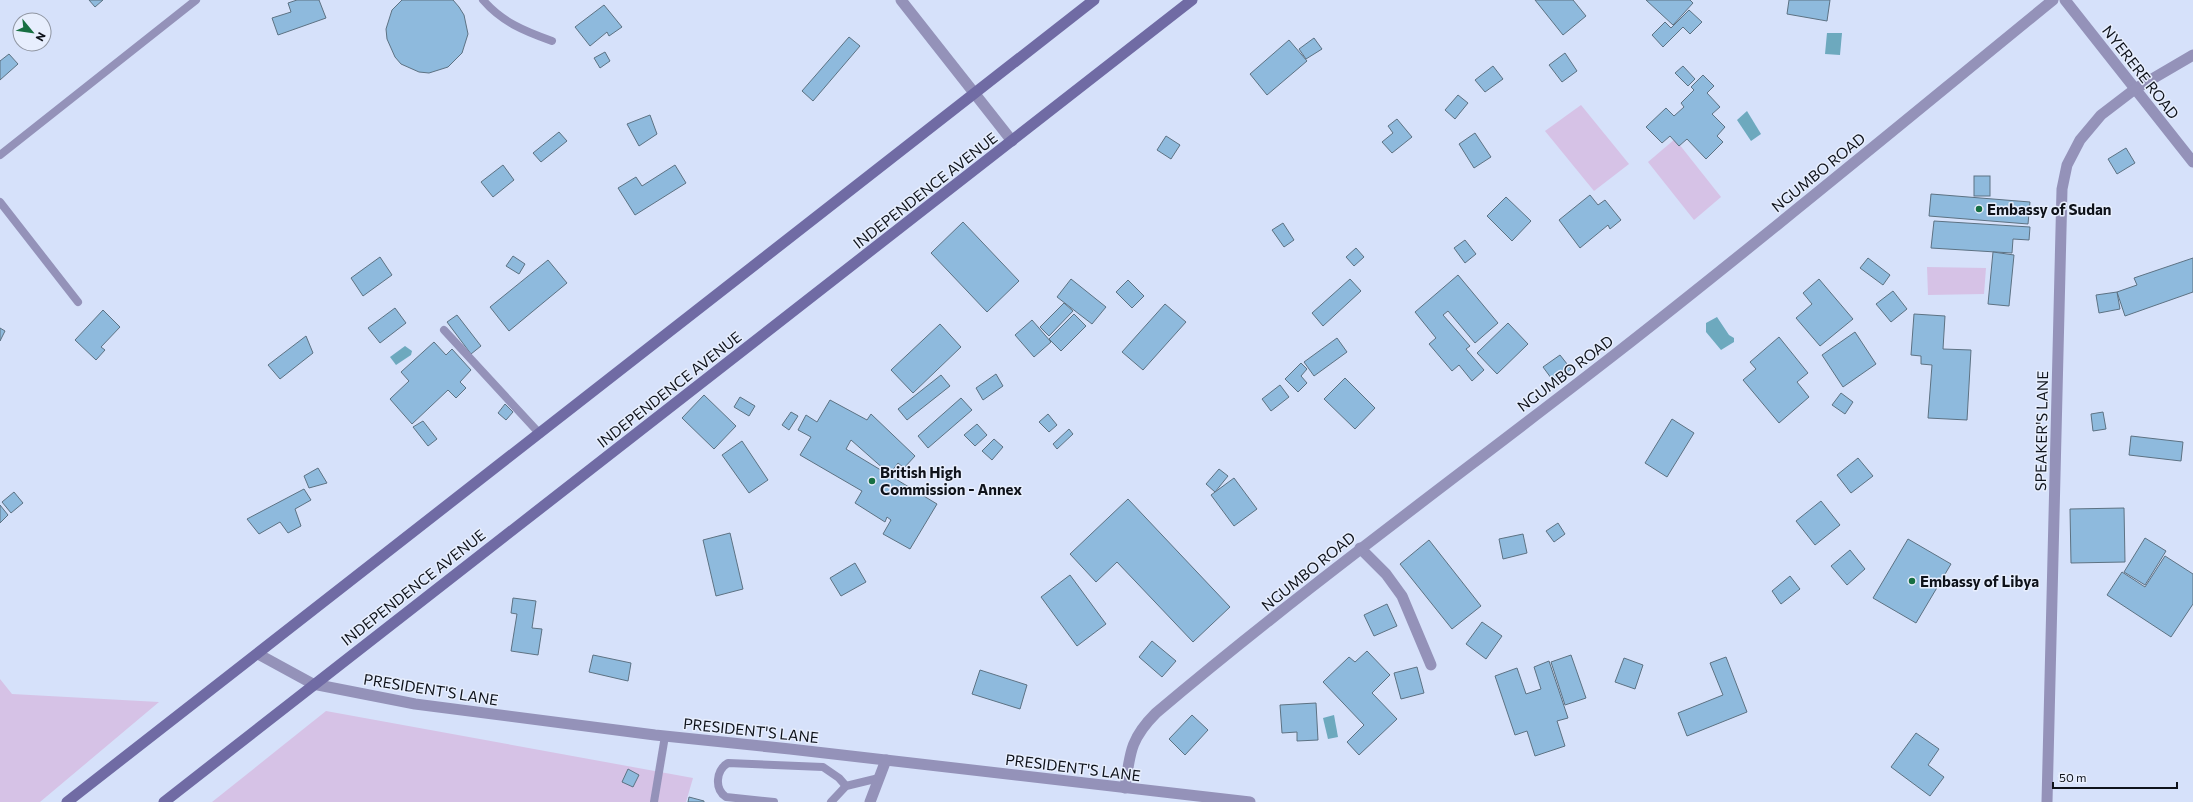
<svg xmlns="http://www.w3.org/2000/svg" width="2193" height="802" viewBox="0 0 2193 802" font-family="Commissioner,sans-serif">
  <rect width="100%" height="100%" fill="#d6e1fa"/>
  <g fill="#d6c2e6">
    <path d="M1581,105L1629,164L1594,191L1545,131Z"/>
    <path d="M1675,139L1721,197L1694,220L1648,162Z"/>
    <path d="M1927,267L1986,268L1984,294L1928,295Z"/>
    <path d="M0,679L12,694L159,702L40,802H0Z"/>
    <path d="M326,711L693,778L686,802H212Z"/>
  </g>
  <g fill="#6da9be">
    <path d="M1827,33H1842L1840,55L1825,54Z"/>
    <path d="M1747,111L1761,134L1751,141L1737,120Z"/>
    <path d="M1717,317L1729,335L1734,338V342L1721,350L1706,332V323Z"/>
    <path d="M405,346L412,351L411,355L396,365L390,357Z"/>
    <path d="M1334,715L1338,737L1328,739L1323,718Z"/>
  </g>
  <g fill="#8ebadd" stroke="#5d7283">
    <path d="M89,0H103L95,7Z"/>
    <path d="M297,0H319L326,18L278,35L272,18L291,12L288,3Z"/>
    <path d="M402,0H453L459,7L464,15L468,34L462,53L448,67L429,73L419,72L401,64L395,57L387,39L386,29L392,10Z"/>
    <path d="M1535,0H1573L1586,16L1563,35Z"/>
    <path d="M1646,0H1690L1693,3L1673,25Z"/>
    <path d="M1789,0H1830L1827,21L1787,14Z"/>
    <path d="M604,5L622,27L609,36L607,32L590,46L575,27Z"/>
    <path d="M1689,10L1702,22L1690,34L1683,27L1663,47L1652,35L1665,22L1671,28Z"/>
    <path d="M849,37L860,46L813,101L802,91Z"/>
    <path d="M1314,38L1322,49L1306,59L1299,49Z"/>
    <path d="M1289,40L1307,61L1267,95L1250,74Z"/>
    <path d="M605,52L610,61L600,68L594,58Z"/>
    <path d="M1565,53L1577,71L1562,82L1549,65Z"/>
    <path d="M9,54L18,64L0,80V61Z"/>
    <path d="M1493,66L1503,79L1485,92L1475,80Z"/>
    <path d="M1683,66L1695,79L1688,86L1675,73Z"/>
    <path d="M1703,75L1714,86L1707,93L1720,107L1712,114L1725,127L1717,136L1723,142L1706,159L1687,139L1679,146L1670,136L1662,143L1646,127L1666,108L1674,116L1684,107L1681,103L1694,90L1691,87Z"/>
    <path d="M1458,95L1468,103L1455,119L1445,110Z"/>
    <path d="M650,115L657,134L639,146L627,124Z"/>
    <path d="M1397,119L1412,137L1392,153L1382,142L1393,133L1388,126Z"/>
    <path d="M559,132L567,141L541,162L533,153Z"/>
    <path d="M1475,133L1491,157L1474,168L1459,144Z"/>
    <path d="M1166,136L1180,145L1171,159L1157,150Z"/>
    <path d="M2126,148L2135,163L2117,174L2108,159Z"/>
    <path d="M503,165L514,180L493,197L481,182Z"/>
    <path d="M675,165L686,183L635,215L618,188L636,177L642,186Z"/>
    <rect x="1974" y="176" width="16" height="20"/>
    <path d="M1931,194L2030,202L2028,224L1929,216Z"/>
    <path d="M1590,195L1598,205L1605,200L1621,220L1610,229L1608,225L1580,248L1559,220Z"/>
    <path d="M1506,197L1531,221L1512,241L1487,216Z"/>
    <path d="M1934,221L2030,227L2029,240L2013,239L2012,253L1931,248Z"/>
    <path d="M963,222L1019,281L987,312L931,253Z"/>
    <path d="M1283,223L1294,240L1284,247L1272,230Z"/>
    <path d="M1465,240L1476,254L1465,263L1454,248Z"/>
    <path d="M1356,248L1364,257L1354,266L1346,257Z"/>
    <path d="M1993,252L2014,255L2009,306L1988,304Z"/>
    <path d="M513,256L525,264L519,274L506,266Z"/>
    <path d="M380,257L392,275L363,296L351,278Z"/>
    <path d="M1868,258L1890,275L1883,285L1860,268Z"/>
    <path d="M2193,258V292L2125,316L2117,292L2137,285L2134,278Z"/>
    <path d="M548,260L567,283L509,331L490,307Z"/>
    <path d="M1458,275L1498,323L1475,343L1448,311L1443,315L1470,346L1466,349L1484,370L1472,381L1459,365L1452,371L1429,344L1436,338L1415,312Z"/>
    <path d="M1071,279L1106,307L1092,324L1057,297Z"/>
    <path d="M1350,279L1361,291L1323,326L1312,313Z"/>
    <path d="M1819,279L1853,319L1820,346L1796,318L1812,304L1803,293Z"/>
    <path d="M1128,280L1144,296L1132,308L1116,292Z"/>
    <path d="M1893,291L1907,309L1891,322L1876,304Z"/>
    <path d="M2117,292L2120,309L2099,313L2096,295Z"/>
    <path d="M1064,303L1073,311L1049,336L1040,327Z"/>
    <path d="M1165,304L1186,322L1143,370L1122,352Z"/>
    <path d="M395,308L406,323L380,343L368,328Z"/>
    <path d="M103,310L120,327L101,347L105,350L96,360L75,340Z"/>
    <path d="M1074,314L1086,326L1061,351L1049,339Z"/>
    <path d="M1914,314L1945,316L1943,349L1971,350L1967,420L1928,418L1932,365L1921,364V356L1911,355Z"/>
    <path d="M457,315L481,346L471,354L447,322Z"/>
    <path d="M1032,320L1051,342L1034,357L1015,335Z"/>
    <path d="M1508,323L1528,344L1497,374L1477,353Z"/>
    <path d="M940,324L961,347L913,393L891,370Z"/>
    <path d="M0,328L5,331L0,341Z"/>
    <path d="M1855,332L1876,364L1843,387L1822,355Z"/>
    <path d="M306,336L313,353L280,379L268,365Z"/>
    <path d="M1779,337L1808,373L1797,382L1809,397L1779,423L1743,380L1756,369L1750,362Z"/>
    <path d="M1337,338L1347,352L1314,376L1304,362Z"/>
    <path d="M434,342L446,355L452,349L471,370L460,382L466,388L456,398L448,390L412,424L390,399L409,381L401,372Z"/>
    <path d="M1560,355L1571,369L1554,382L1543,367Z"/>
    <path d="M1301,363L1307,369L1301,376L1307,383L1298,392L1285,379Z"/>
    <path d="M996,374L1003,386L983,400L976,388Z"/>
    <path d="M941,375L950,386L907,420L898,409Z"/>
    <path d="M1345,378L1375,408L1355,429L1324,399Z"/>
    <path d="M1280,385L1289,397L1271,411L1262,399Z"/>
    <path d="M1841,393L1853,402L1845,414L1832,405Z"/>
    <path d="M704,395L736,426L714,449L682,418Z"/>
    <path d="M740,397L755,406L749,416L734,407Z"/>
    <path d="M961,398L972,410L928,448L918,436Z"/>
    <path d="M830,400L867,420L871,414L915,456L904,468L898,463L892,471L888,468L885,470L851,440L846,449L937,504L910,549L883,534L891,520L887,517L885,522L855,503L862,491L800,455L811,437L798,430L806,415L817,422Z"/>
    <path d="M505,404L513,412L506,420L498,413Z"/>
    <path d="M791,412L798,416L789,430L782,425Z"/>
    <path d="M2103,412L2106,429L2093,431L2091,414Z"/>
    <path d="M1048,414L1057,425L1049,432L1039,422Z"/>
    <path d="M1672,419L1694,433L1667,477L1645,463Z"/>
    <path d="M423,421L437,439L428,446L413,427Z"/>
    <path d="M977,424L987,435L975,446L964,435Z"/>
    <path d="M1069,429L1073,434L1057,449L1053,444Z"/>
    <path d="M2131,436L2183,442L2181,461L2129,455Z"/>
    <path d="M994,439L1003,447L992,460L982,451Z"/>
    <path d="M742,441L768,480L749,493L722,455Z"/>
    <path d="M1858,458L1873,476L1851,493L1837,475Z"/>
    <path d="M318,468L327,483L309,488L304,476Z"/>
    <path d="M1219,469L1228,476L1215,492L1206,484Z"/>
    <path d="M1234,478L1257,509L1234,526L1211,495Z"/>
    <path d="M304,489L311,500L295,509L301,526L288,533L280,522L259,534L247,519Z"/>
    <path d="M14,492L23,503L11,513L2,502Z"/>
    <path d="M1128,499L1230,607L1193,642L1117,562L1096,582L1070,554Z"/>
    <path d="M1821,501L1840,525L1815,545L1796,521Z"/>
    <path d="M0,505L8,515L0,523Z"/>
    <path d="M2124,508L2125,562L2071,563L2070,509Z"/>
    <path d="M1558,523L1565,534L1554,542L1546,531Z"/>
    <path d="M730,533L743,589L716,596L703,540Z"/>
    <path d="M1523,534L1527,553L1503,559L1499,539Z"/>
    <path d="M2145,538L2166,551L2145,585L2124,572Z"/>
    <path d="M1908,539L1951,564L1916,623L1873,598Z"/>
    <path d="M1429,540L1481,606L1452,629L1400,564Z"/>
    <path d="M1850,550L1865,569L1847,585L1831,566Z"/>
    <path d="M2165,556L2193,574V604L2171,637L2107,595L2122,572L2145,587Z"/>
    <path d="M855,563L866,582L841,596L830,578Z"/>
    <path d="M1070,575L1106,624L1077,646L1041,597Z"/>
    <path d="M1790,576L1800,589L1781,604L1772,591Z"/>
    <path d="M513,598L536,601L532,628L542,629L538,655L511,651L517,614L511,613Z"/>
    <path d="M1387,604L1397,626L1374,636L1364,615Z"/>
    <path d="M1482,622L1502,636L1486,659L1466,644Z"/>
    <path d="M1152,641L1176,661L1162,677L1139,657Z"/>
    <path d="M1367,651L1390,675L1372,693L1397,719L1359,755L1347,742L1364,725L1323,682L1349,657L1355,662Z"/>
    <path d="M593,655L631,663L628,681L589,672Z"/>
    <path d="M1571,655L1586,698L1565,705L1551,662Z"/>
    <path d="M1726,657L1747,712L1687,736L1678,713L1723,695L1710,663Z"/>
    <path d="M1624,658L1643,665L1635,689L1615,682Z"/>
    <path d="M1549,661L1568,718L1557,721L1565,746L1535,756L1527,731L1515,735L1495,676L1517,668L1526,694L1541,689L1534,667Z"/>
    <path d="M1417,667L1424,693L1401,699L1394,673Z"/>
    <path d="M980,670L1027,685L1020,709L972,694Z"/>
    <path d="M1316,703L1318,740L1297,741V732L1282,733L1280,705Z"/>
    <path d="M1192,715L1208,730L1185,755L1169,739Z"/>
    <path d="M1916,733L1939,749L1928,765L1944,777L1930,796L1891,767Z"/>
    <path d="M628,769L639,775L633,787L622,782Z"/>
    <path d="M689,797L704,801V802H688Z"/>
  </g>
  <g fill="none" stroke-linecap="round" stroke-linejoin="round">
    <g stroke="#9492b9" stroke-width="8">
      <path d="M483,0C502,22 524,31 552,41"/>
      <path d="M0,155L196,0"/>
      <path d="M0,202L78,302"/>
      <path d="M444,330L540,434"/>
      <path d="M654,802L665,736"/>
      <path d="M774,802L726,797C714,789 716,770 728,763L823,767L839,778L846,786"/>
      <path d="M831,802L846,786L879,778"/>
    </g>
    <g stroke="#9492b9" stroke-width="11">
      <path d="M2065,0L2193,162"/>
      <path d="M1360,548L1386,574L1402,596L1431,665"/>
      <path d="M258,654L313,684L415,704L655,735L790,749L1250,802"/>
      <path d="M1125,788C1130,753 1130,739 1156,713C1304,588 1461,474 1614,355C1763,239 1907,119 2053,0"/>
      <path d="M870,802L886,760"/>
      <path d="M2047,802L2062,189L2067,165L2080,140L2101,115L2135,89L2193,55"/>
    </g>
    <path stroke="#9492b9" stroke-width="11" d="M901,0L1012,141"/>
    <g stroke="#706ba4" stroke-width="11">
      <path d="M67,802L1094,0"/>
      <path d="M164,802L1192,0"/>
    </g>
  </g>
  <g fill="#176f42" stroke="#e7eefd" stroke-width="1.5">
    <circle cx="1979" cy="209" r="4"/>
    <circle cx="872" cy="481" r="4"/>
    <circle cx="1912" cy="581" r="4"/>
  </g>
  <g text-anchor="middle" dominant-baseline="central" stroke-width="3" stroke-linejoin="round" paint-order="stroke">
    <g font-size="15" fill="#0e121a" stroke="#e7eefd">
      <text transform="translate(2141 72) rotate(52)">NYERERE ROAD</text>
      <text transform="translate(1818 172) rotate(-39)">NGUMBO ROAD</text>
      <text transform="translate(925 190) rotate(-38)">INDEPENDENCE AVENUE</text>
      <text transform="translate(1565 373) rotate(-37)">NGUMBO ROAD</text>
      <text transform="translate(669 389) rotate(-38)">INDEPENDENCE AVENUE</text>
      <text transform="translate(2041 431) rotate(-89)">SPEAKER'S LANE</text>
      <text transform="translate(1308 571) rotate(-39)">NGUMBO ROAD</text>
      <text transform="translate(413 587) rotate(-38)">INDEPENDENCE AVENUE</text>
      <text transform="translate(431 689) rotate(9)">PRESIDENT'S LANE</text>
      <text transform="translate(751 730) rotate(6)">PRESIDENT'S LANE</text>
      <text transform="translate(1073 767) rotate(7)">PRESIDENT'S LANE</text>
    </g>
    <g font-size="15" font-weight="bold" fill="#0e121a" stroke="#e7eefd" text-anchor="start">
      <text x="1987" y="209">Embassy of Sudan</text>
      <text x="880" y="472">British High<tspan x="880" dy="17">Commission - Annex</tspan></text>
      <text x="1920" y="581">Embassy of Libya</text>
    </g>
  </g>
  <g transform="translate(32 32) rotate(119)"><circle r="19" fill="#e7eefd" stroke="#9096a2"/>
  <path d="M0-3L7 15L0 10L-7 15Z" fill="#176f42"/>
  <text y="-6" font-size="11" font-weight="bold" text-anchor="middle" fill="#0e121a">N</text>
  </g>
  <path d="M2053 782v6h124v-6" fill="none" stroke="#0e121a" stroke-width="2"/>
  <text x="2059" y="782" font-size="12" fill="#0e121a" stroke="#e7eefd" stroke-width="3" paint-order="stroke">50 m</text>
</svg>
